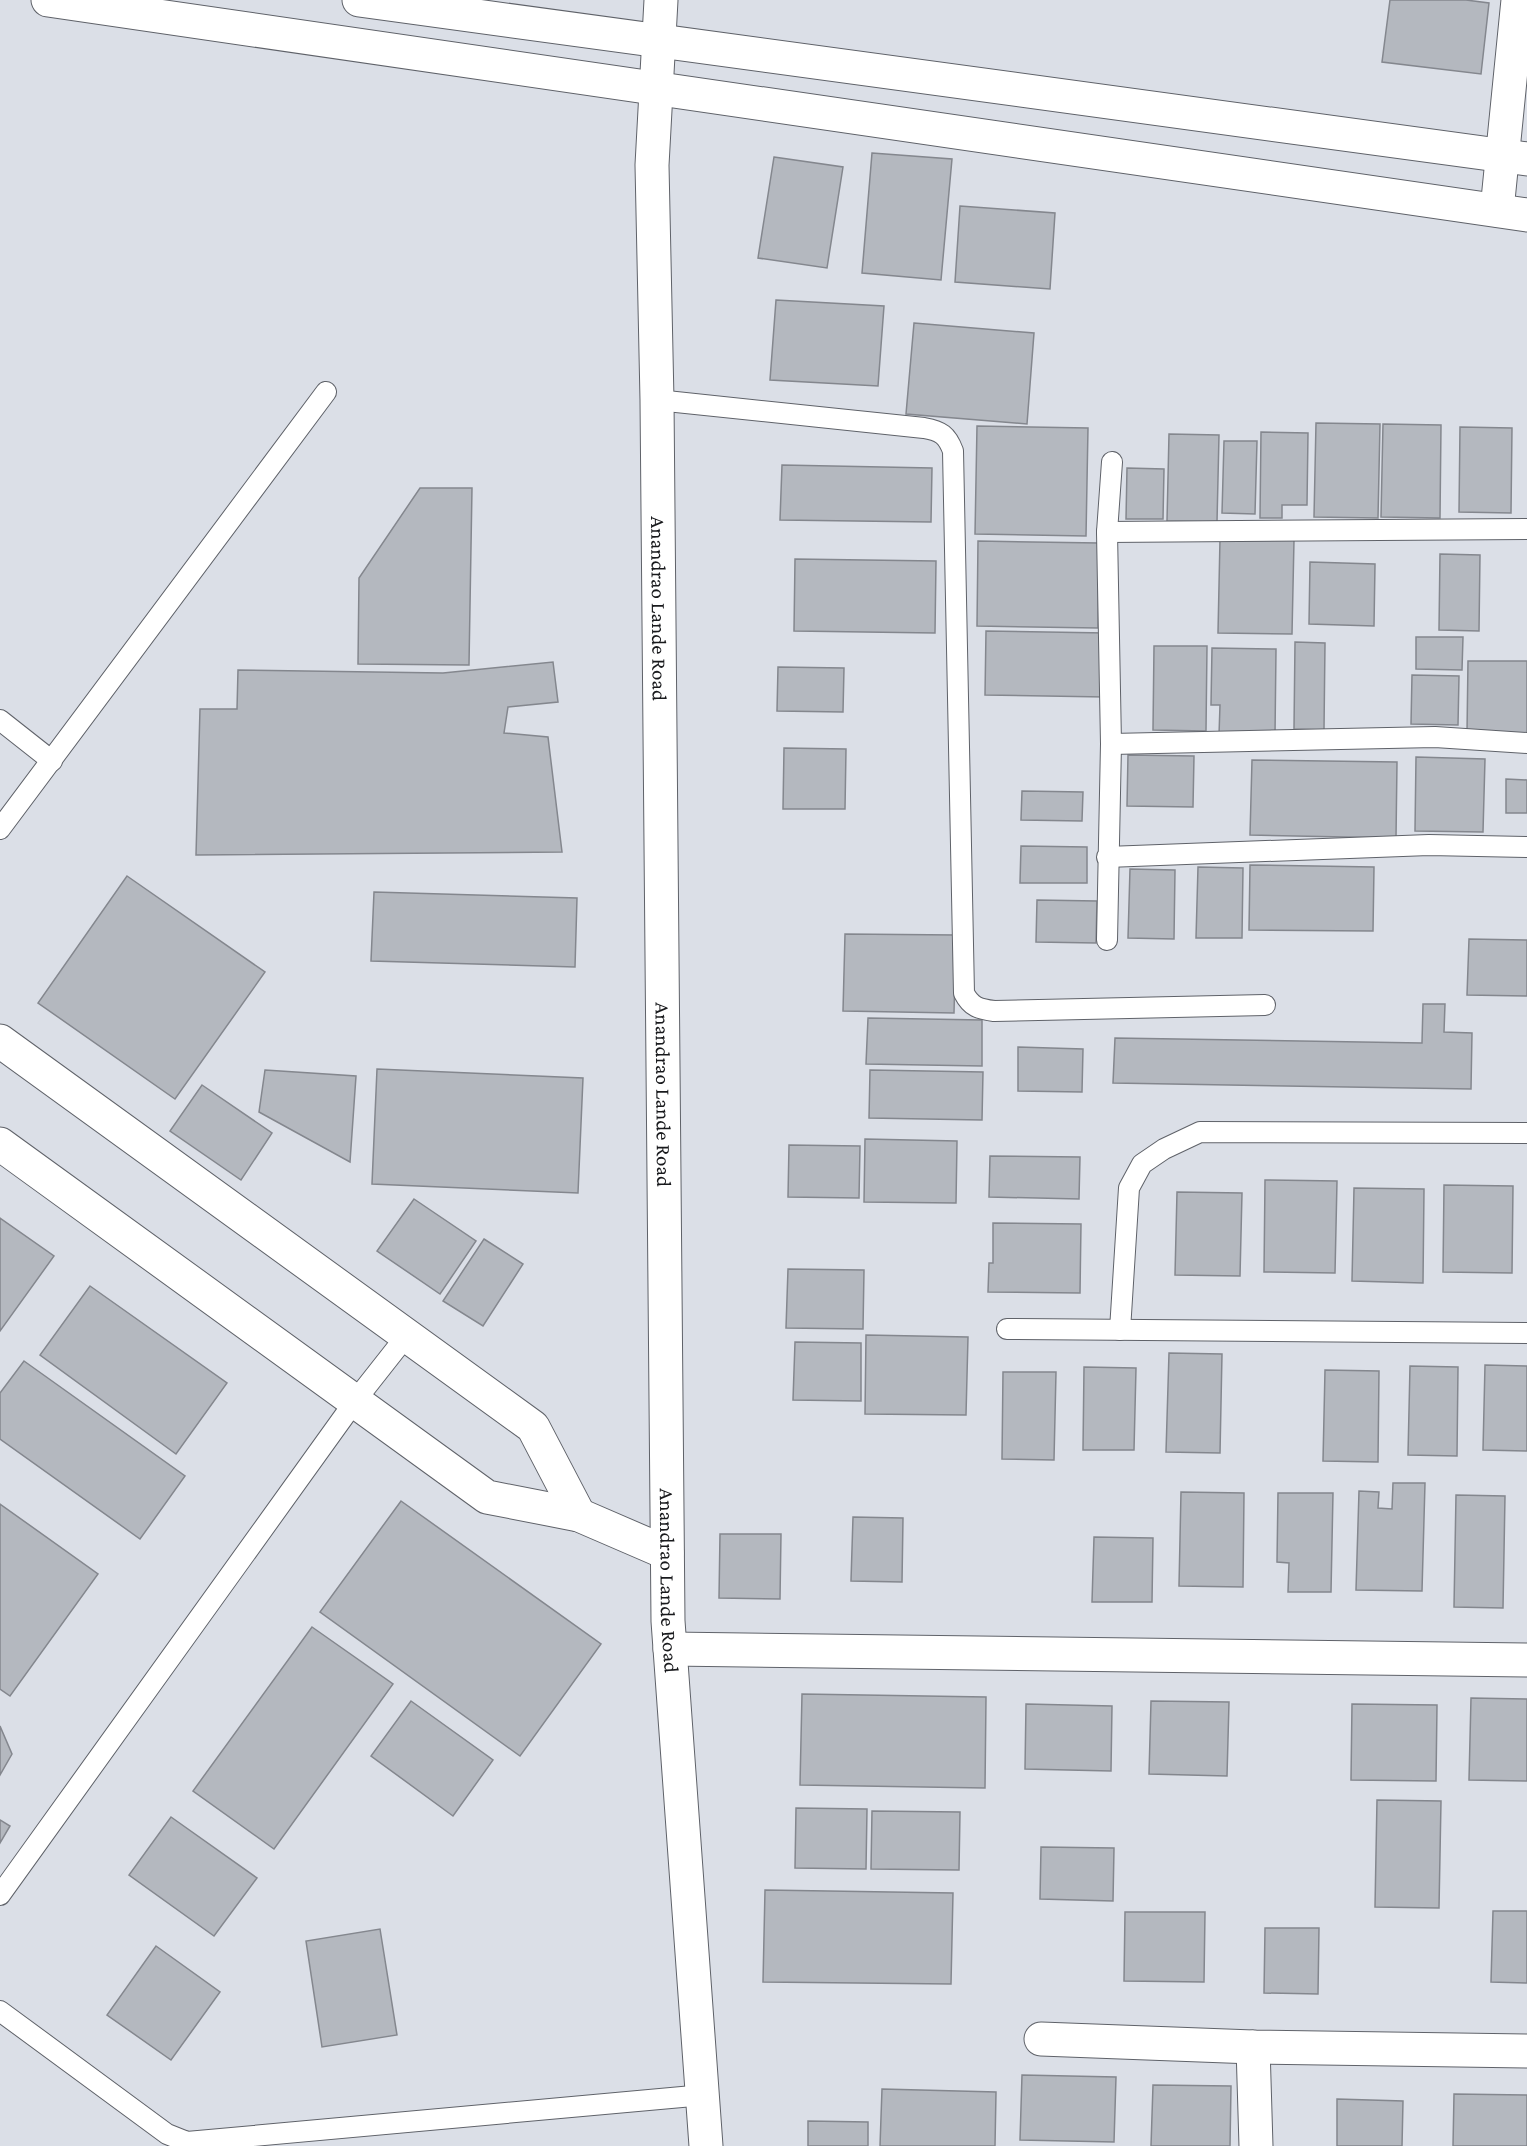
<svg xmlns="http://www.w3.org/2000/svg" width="1527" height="2146" viewBox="0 0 1527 2146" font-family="'Crimson Pro',serif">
  <rect width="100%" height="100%" fill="#dbdfe7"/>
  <g fill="#b4b8bf" stroke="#84878e" stroke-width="1.5">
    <path d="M1390,0H1466L1489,3L1481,74L1382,62Z"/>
    <path d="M872,153L952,159L941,280L862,273Z"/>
    <path d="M774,157L843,167L827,268L758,258Z"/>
    <path d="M960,206L1055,213L1050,289L955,282Z"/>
    <path d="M776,300L884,306L878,386L770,380Z"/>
    <path d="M914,323L1034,333L1027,424L906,414Z"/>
    <path d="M1316,423L1380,424L1378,518L1314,517Z"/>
    <path d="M1383,424L1441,425L1440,518L1381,517Z"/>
    <path d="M977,426L1088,428L1086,536L975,534Z"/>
    <path d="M1460,427L1512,428L1511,513L1459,512Z"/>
    <path d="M1261,432L1308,433L1307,505H1282V518H1260Z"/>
    <path d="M1169,434L1219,435L1217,522L1167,521Z"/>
    <path d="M1224,441H1257L1255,514L1222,513Z"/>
    <path d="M782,465L932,468L931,522L780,520Z"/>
    <path d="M1127,468L1164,469L1163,519H1126Z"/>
    <path d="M420,488H472L469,665L358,664L359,578Z"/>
    <path d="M1220,539L1294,540L1292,634L1218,633Z"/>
    <path d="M978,541L1099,543L1098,628L977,626Z"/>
    <path d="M1440,554L1480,555L1479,631L1439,630Z"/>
    <path d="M795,559L936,561L935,633L794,631Z"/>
    <path d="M1310,562L1375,564L1374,626L1309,624Z"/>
    <path d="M986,631L1106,633L1105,697L985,695Z"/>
    <path d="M1416,637H1463L1462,670L1416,669Z"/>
    <path d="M1295,642L1325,643L1324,730L1294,729Z"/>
    <path d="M1154,646H1207L1206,731L1153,730Z"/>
    <path d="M1212,648L1276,649L1275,736L1219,735L1220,705H1211Z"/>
    <path d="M1468,661H1527V734L1467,733Z"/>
    <path d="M553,662L558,702L508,707L504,733L548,737L562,852L196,855L200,709H237L238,670L443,673Z"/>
    <path d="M778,667L844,668L843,712L777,711Z"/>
    <path d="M1412,675L1459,676L1458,725L1411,724Z"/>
    <path d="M784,748L846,749L845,809H783Z"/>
    <path d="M1128,755L1194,756L1193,807L1127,806Z"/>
    <path d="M1416,757L1485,759L1483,832L1415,831Z"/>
    <path d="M1252,760L1397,762L1396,838L1250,835Z"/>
    <path d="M1506,779L1527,780V813H1506Z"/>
    <path d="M1022,791L1083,792L1082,821L1021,820Z"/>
    <path d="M1021,846L1087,847V883H1020Z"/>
    <path d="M1250,865L1374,867L1373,931L1249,930Z"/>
    <path d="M1198,867L1243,868L1242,938H1196Z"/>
    <path d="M1130,869L1175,870L1174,939L1128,938Z"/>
    <path d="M127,876L265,972L175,1099L38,1003Z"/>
    <path d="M374,892L577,898L575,967L371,961Z"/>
    <path d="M1037,900L1097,901L1096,943L1036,942Z"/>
    <path d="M845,934L956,935L954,1013L843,1011Z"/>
    <path d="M1469,939L1527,940V996L1467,995Z"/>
    <path d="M1423,1004H1445L1444,1032L1472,1033L1471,1089L1113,1083L1115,1038L1422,1043Z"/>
    <path d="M868,1018L982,1020V1066L866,1064Z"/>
    <path d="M1018,1047L1083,1049L1082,1092L1018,1091Z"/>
    <path d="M377,1069L583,1078L578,1193L372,1184Z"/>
    <path d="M265,1070L356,1076L350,1162L259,1112Z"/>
    <path d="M870,1070L983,1072L982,1120L869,1118Z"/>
    <path d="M202,1085L272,1133L241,1180L170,1131Z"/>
    <path d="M865,1139L957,1141L956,1203L864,1202Z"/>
    <path d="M789,1145L860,1146L859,1198L788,1197Z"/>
    <path d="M990,1156L1080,1157L1079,1199L989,1197Z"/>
    <path d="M1265,1180L1337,1181L1335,1273L1264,1272Z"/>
    <path d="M1444,1185L1513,1186L1512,1273L1443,1272Z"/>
    <path d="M1354,1188L1424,1189L1423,1283L1352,1281Z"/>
    <path d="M1177,1192L1242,1193L1240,1276L1175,1275Z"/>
    <path d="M414,1199L476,1241L440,1294L377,1251Z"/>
    <path d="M0,1218L54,1256L0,1331Z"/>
    <path d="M993,1223L1081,1224L1080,1293L988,1292L989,1263H993Z"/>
    <path d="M484,1239L523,1264L483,1326L443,1301Z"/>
    <path d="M788,1269L864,1270L863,1329L786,1328Z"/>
    <path d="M90,1286L227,1383L176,1454L40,1355Z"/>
    <path d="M866,1335L968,1337L966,1415L865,1414Z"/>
    <path d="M795,1342L861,1343V1401L793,1400Z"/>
    <path d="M1169,1353L1222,1354L1220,1453L1166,1452Z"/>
    <path d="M24,1361L185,1476L140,1539L0,1439V1393Z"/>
    <path d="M1485,1365L1527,1366V1451L1483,1450Z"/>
    <path d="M1410,1366L1458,1367L1457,1456L1408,1455Z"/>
    <path d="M1084,1367L1136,1368L1134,1450H1083Z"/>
    <path d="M1325,1370L1379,1371L1378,1462L1323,1461Z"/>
    <path d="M1003,1372H1056L1054,1460L1002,1459Z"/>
    <path d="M1393,1483H1425L1422,1591L1356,1590L1359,1491L1379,1492L1378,1508L1392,1509Z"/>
    <path d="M1181,1492L1244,1493L1243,1587L1179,1586Z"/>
    <path d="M1278,1493H1333L1331,1592H1288L1289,1563L1277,1562Z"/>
    <path d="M1456,1495L1505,1496L1503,1608L1454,1607Z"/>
    <path d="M401,1501L601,1644L520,1756L320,1612Z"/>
    <path d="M0,1504L98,1574L10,1696L0,1689Z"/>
    <path d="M853,1517L903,1518L902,1582L851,1581Z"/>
    <path d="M720,1534H781L780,1599L719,1598Z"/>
    <path d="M1094,1537L1153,1538L1152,1602H1092Z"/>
    <path d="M312,1627L393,1684L274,1849L193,1791Z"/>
    <path d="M802,1694L986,1697L985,1788L800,1785Z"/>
    <path d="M1471,1698L1527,1699V1781L1469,1780Z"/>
    <path d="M411,1701L493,1760L453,1816L371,1756Z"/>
    <path d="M1151,1701L1229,1702L1227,1776L1149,1774Z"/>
    <path d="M1026,1704L1112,1706L1111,1771L1025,1769Z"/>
    <path d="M1352,1704L1437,1705L1436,1781L1351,1780Z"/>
    <path d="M0,1726L12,1754L0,1775Z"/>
    <path d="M1377,1800L1441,1801L1439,1908L1375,1907Z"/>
    <path d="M796,1808L867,1809L866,1869L795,1868Z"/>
    <path d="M872,1811L960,1812L959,1870L871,1869Z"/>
    <path d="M171,1817L257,1878L214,1936L129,1875Z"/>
    <path d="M0,1820L10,1826L0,1843Z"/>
    <path d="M1041,1847L1114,1848L1113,1901L1040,1899Z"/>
    <path d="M765,1890L953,1893L951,1984L763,1982Z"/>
    <path d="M1493,1911H1527V1983L1491,1982Z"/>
    <path d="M1125,1912H1205L1204,1982L1124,1981Z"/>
    <path d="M1265,1928H1319L1318,1994L1264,1993Z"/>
    <path d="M380,1929L397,2035L322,2047L306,1941Z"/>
    <path d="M156,1946L220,1992L171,2060L107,2015Z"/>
    <path d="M1022,2075L1116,2077L1114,2142L1020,2140Z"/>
    <path d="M1153,2085L1231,2086L1230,2146H1151Z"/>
    <path d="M882,2089L996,2092L995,2146H880Z"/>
    <path d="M1454,2094L1527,2095V2146H1453Z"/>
    <path d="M1337,2099L1403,2101L1402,2146H1337Z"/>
    <path d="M808,2121L868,2122V2146H808Z"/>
  </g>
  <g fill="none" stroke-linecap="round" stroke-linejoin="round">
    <g stroke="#5f6269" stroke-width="22">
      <g id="lane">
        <path d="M657,400L924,428C941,431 947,435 953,451L964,993C971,1007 979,1009 994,1011L1265,1005"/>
        <path d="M1107,532L1527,529"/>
        <path d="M0,720L52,761"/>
        <path d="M1111,744L1435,737L1527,743"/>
        <path d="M0,829L326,392"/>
        <path d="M1107,857L1429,845L1527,847"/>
        <path d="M1107,940L1111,744L1107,532L1112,462"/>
        <path d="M1007,1329L1527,1333"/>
        <path d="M1120,1330L1129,1188L1142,1164L1164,1149L1200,1132L1527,1133"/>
        <path d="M0,1895L355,1401L407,1335"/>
        <path d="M0,2011L167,2134L187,2142L704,2095"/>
      </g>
    </g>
    <g stroke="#5f6269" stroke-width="35">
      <g id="street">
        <path d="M1497,210L1518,0"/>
        <path d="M670,1649L1527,1660"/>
        <path d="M1041,2039L1253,2047L1527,2051"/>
        <path d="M1253,2047L1256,2146"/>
      </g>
    </g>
    <g stroke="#5f6269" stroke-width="35">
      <g id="secondary">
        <path d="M48,0L1527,215"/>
        <path d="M359,0L1527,159"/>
        <path id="s1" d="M661,0L652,165L657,400L668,1621L706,2146"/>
        <path d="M0,1041L533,1427L579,1515"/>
        <path d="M0,1144L487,1497L579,1515L667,1553"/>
      </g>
    </g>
    <use href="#lane" stroke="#fff" stroke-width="20"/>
    <use href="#street" stroke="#fff" stroke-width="33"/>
    <use href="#secondary" stroke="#fff" stroke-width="33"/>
  </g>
  <g text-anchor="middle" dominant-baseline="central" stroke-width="5" stroke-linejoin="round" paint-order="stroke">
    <g font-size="21" fill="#18191c" stroke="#dbdfe7">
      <text stroke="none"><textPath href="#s1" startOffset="609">Anandrao Lande Road</textPath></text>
      <text stroke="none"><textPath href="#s1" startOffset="1095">Anandrao Lande Road</textPath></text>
      <text stroke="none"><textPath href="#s1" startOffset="1581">Anandrao Lande Road</textPath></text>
    </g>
  </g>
</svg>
